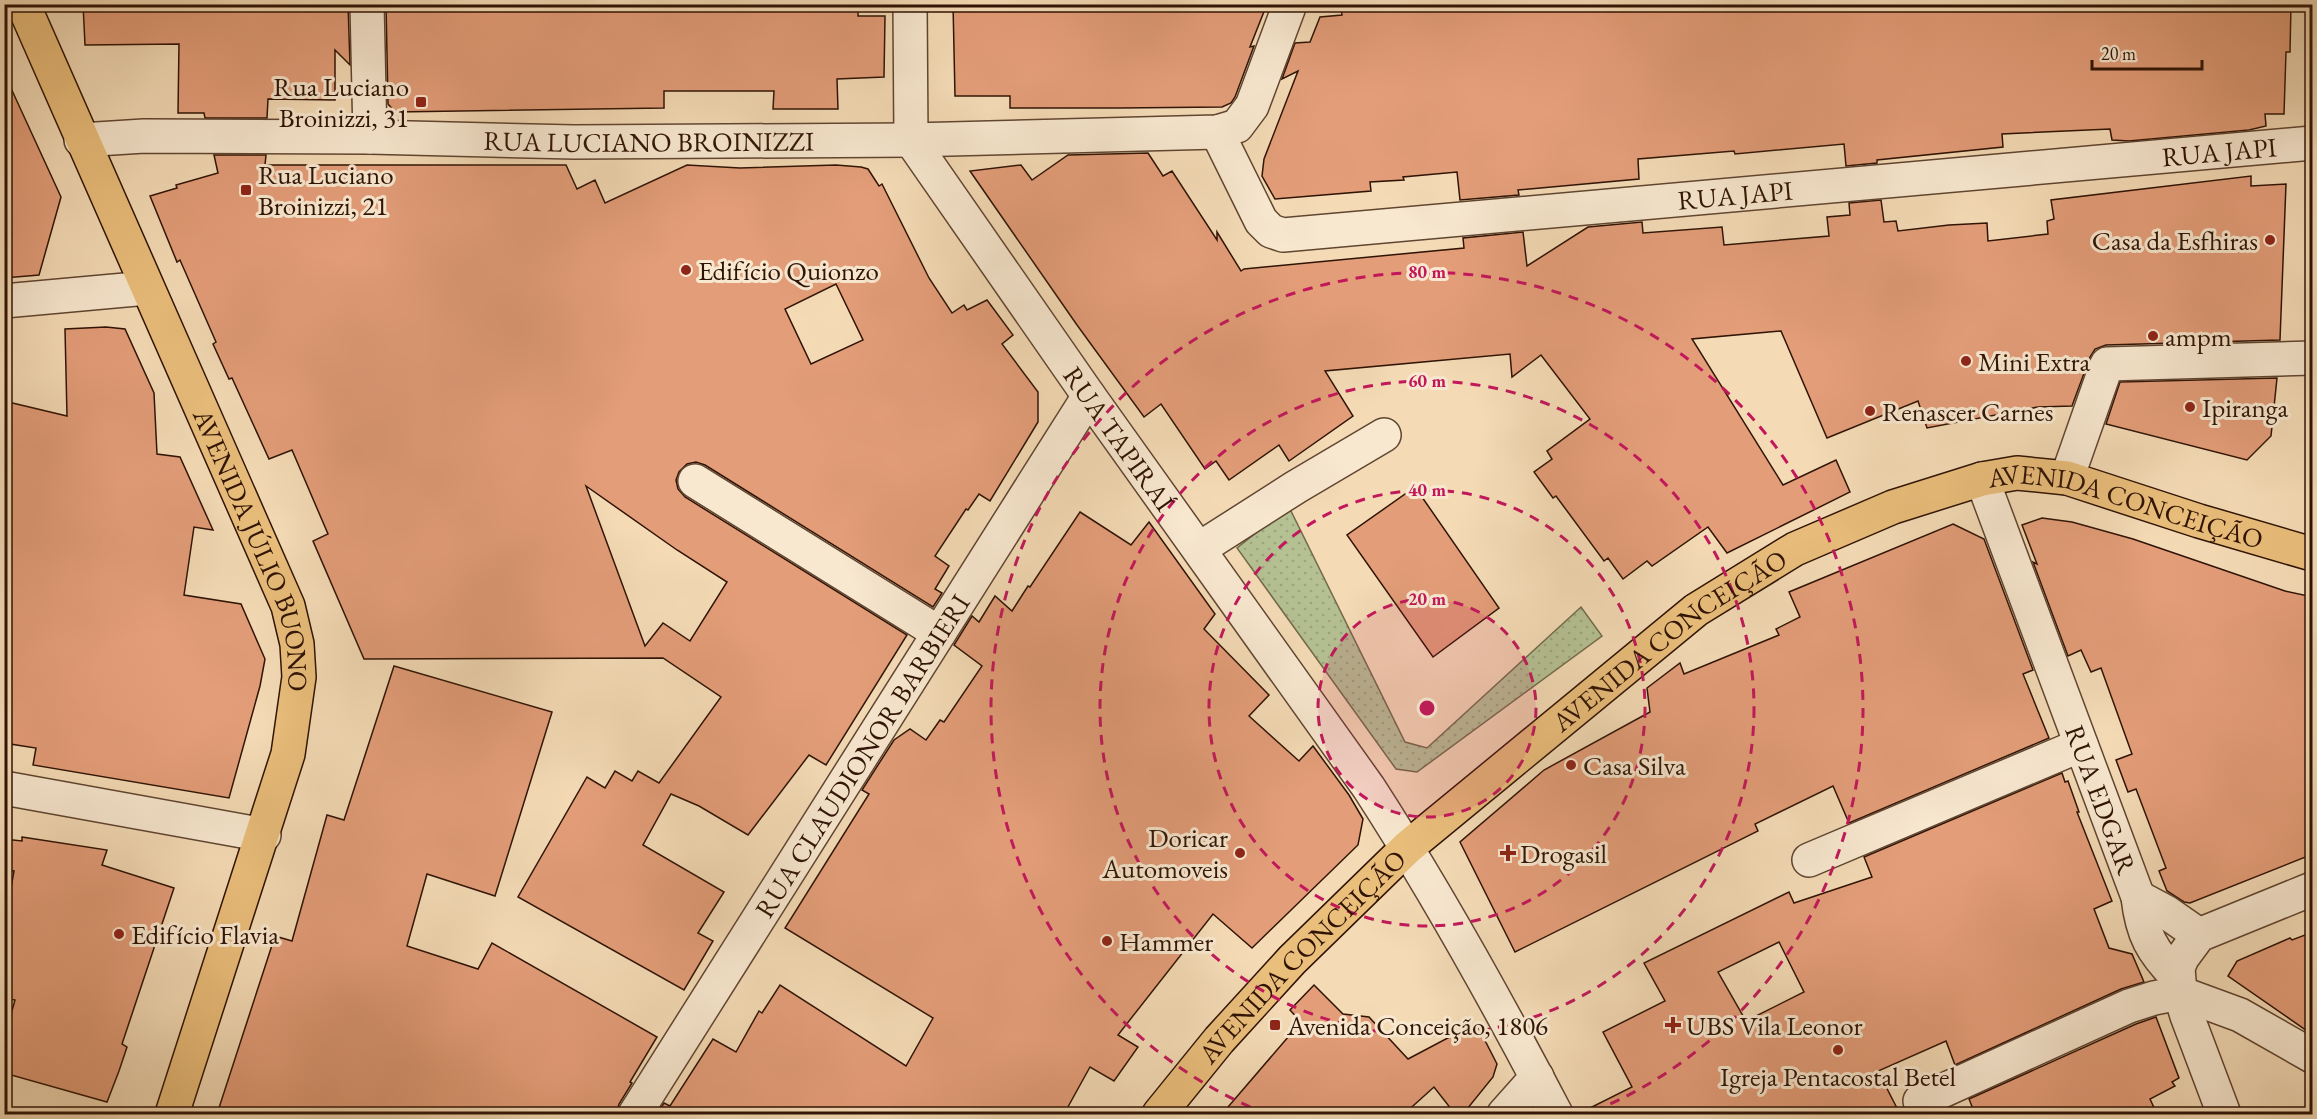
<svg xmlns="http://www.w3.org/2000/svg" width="2317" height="1119" viewBox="0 0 2317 1119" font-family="'EB Garamond',serif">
  <defs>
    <pattern id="grass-dots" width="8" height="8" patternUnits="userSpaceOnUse" patternTransform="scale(1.5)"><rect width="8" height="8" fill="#b5c193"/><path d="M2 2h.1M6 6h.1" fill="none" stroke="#9ca57d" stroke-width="1.8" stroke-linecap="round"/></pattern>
  </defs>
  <rect width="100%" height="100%" fill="#f4dbb6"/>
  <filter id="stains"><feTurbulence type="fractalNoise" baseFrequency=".00333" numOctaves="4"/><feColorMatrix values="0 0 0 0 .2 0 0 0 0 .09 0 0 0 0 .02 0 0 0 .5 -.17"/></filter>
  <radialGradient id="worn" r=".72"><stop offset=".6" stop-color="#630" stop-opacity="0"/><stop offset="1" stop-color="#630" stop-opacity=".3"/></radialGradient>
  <path fill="url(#grass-dots)" stroke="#726a4c" stroke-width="1.5" d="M1289,507L1405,742L1427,748L1581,607L1602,636L1417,772L1396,769L1237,548Z"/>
  <g fill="#e39d79" stroke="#2f1305" stroke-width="1.5" fill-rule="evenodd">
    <path d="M83,4H348L350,65L335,50V100L268,99L267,118H205L204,113H178L179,44L85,45Z"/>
    <path d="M386,4H858V16H885L884,77L837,79L838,109H773L774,91H664V108L395,112L388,104Z"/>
    <path d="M953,4H1267L1250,47L1254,46L1235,97L1231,103L1222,107L1119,108H1010V96H955Z"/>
    <path d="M1376,4H2291L2290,52H2286L2284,114H2265L2266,126L2249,130L2129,141L2112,140L2110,129L2002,134L2003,147L1877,160V163L1846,166L1844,144L1735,154L1734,151L1638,159L1639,179L1518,190L1519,195L1460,200L1457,172L1403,177L1404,180L1370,182L1371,191L1275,199L1262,176L1264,159L1298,71L1282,79L1295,43L1310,42L1320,17L1342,15L1341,7Z"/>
    <path d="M4,73L61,197L39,275L4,278Z"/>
    <path d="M1148,153L1163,176L1172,171L1217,240V232L1241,271L1244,269L1464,248L1463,238L1523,232L1527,266L1588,227L1642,222L1643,233L1722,227L1724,245L1829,236L1827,217L1850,215L1849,203L1881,200L1884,222L1896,221L1898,231L1949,225L1987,223L1988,241L2048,234L2047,221L2054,219L2051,200L2251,176V186L2286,184L2280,340L2106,345L2095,349L2090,357L2072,406L2038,407L1927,428L1918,401L1827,438L1781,331L1692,339L1783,485L1836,460L1850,492L1727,553L1708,527L1652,566L1647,561L1623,579L1608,558L1604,561L1556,496L1553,498L1534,472L1552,459L1547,451L1590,419L1541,355L1512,377L1510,354L1325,371L1353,416L1289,461L1279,445L1229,480L1216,461L1205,469L1161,404L1144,417L1077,325L970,171L1021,165L1032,180L1068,155Z"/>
    <path d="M214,155H266L265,165H566L577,189L595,180L605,203L687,165L740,168L836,165L861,167L868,169L879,186L882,184L929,278L952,313L964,305L967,310L987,300L1013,335L1002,344L1038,392V422L990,501L979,494L968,510L966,509L935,556L949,566L935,589L942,593L933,607L705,465L696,462L687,464L679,472L676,480L678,489L685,497L907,635L826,765L809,755L748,835L699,806L671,794L643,845L724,892L698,933L713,941L684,990L518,897L587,777L605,788L615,771L632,781L638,771L659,783L721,697L663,658L364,659L313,541L328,534L292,450L269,459L232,378L229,379L213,344L216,342L180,260L177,262L150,196L177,188L176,185L218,173ZM836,284L863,340L811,364L785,309ZM586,486L677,550L727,582L690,641L663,623L645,646Z"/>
    <path d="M106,327L125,329L154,393L157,454L180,457L213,530L194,527L184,595L241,604L265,659L260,686L229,798L33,765L36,748L4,743V401L67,416L65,329Z"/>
    <path d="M2277,378L2271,436L2247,460L2106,424L2120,382Z"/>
    <path d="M1415,487L1499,608L1433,657L1347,535Z"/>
    <path d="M1080,512L1131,545L1149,522L1215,614L1204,629L1269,695L1249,716L1299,761L1313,746L1349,795L1363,819L1358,845L1252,948L1213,914L1118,1035L1138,1047L1114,1081L1090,1067L1064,1114H657L664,1103L670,1106L713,1039L736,1052L759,1011L762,1013L780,985L906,1066L933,1018L785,928L869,794L862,790L894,740L910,729L926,740L940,720L944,722L982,666L954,645L972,616L979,622L995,596L1012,611L1028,586L1030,587Z"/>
    <path d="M2042,518L2072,522L2133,539L2285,591L2313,597V854L2190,903L2184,902L2167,891L2159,871L2166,868L2136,789L2128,792L2116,760L2132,754L2101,668L2091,672L2081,650L2068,656L2033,562L2037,564L2022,525Z"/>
    <path d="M1953,524L1984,539L2033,670L2023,674L2049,738L1849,823L1833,786L1755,824L1758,831L1515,952L1460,842L1544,770L1650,712L1647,688L1680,663L1684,674L1779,635L1776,629L1800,617L1789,592Z"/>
    <path d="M394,666L552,712L495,896L427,874L407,946L478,969L492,943L657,1037L630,1082L632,1083L619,1104L616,1114H217L275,936L292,941L327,815L344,820Z"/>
    <path d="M2062,773L2065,782L2068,781L2079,812H2077L2112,901L2094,909L2109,948L2132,954L2144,982L2121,989L1955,1065L1946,1041L1878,1071L1900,1114H1578L1632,1087L1603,1032L1665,1001L1644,963L1789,892L1794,903L1872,877L1864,857ZM1779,942L1804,992L1746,1021L1718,972Z"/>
    <path d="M22,837L107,850L102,865L174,888L122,1044L127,1047L119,1071L107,1102L4,1073V1039L15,1000L4,998V928L14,871L4,870V839L22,841Z"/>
    <path d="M2313,932V1035L2228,976L2237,961L2290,938L2292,940Z"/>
    <path d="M1314,985L1343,1014L1369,1017L1408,1059L1476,1023L1497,1064L1493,1077L1463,1114H1455L1434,1087L1404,1114H1222L1301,1022L1290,1010Z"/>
    <path d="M2156,1017L2179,1078L2172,1082L2175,1086L2150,1099L2157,1114H1975L1969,1099L2136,1024Z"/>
  </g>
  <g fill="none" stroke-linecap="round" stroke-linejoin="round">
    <g stroke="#604531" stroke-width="36">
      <g id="minor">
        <path d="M367,4L370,137"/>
        <path id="s1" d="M910,4L911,140L1089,396L1369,788C1437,893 1498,1003 1556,1114"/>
        <path id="s2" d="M1217,132L1261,221L1271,231L1283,235L2312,143"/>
        <path id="s3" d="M81,140L144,136L370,137L574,142L911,140L1217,132L1237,126L1252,106L1290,4"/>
        <path d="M4,301L147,288"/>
        <path d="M2067,478L2107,364L2312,358"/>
        <path id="s4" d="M1982,479L2138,897C2142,934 2152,952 2178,978"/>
        <path d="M695,481L939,633"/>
        <path d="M1199,549L1296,487L1384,435"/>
        <path d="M4,788L264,835"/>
        <path d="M1809,860L2081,745"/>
        <path d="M2138,897L2166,912L2199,935"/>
        <path d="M1920,1101L2129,1006L2154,998L2180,993L2240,1015L2312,1056"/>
        <path id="s5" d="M635,1114L1089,396"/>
        <path d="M1504,1114L1537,1077"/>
        <path d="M2224,1114L2187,1016L2180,993L2178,968L2182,958L2199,935L2312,889"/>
      </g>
    </g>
    <g stroke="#2f1305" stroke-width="36">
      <g id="major">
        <path id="s6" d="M23,4L288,606L297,644L299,677L288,754L172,1114"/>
        <path id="s7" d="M1159,1114L1219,1040L1292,960L1408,847L1696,610L1795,549L1893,507L1982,479L2017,473L2067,478L2199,521L2312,554"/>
      </g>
    </g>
    <use href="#minor" stroke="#f8e8d0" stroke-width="33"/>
    <use href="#major" stroke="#eabe7b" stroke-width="33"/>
  </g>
  <circle cx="1427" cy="708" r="109" fill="#c2185b" fill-opacity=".12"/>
  <g fill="none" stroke="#c2185b" stroke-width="3" stroke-dasharray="10 8">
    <circle cx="1427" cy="708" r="109"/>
    <circle cx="1427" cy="708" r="218"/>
    <circle cx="1427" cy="708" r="327"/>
    <path d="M1267 1114A436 436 0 1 1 1587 1114"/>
  </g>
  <g fill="#8f2418" stroke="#f8e8d0" stroke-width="2">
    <rect x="415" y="96" width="12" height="12" rx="3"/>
    <rect x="240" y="184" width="12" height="12" rx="3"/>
    <circle cx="2270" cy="240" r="6"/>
    <circle cx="686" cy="270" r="6"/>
    <circle cx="2153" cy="336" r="6"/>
    <circle cx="1966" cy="361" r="6"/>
    <circle cx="2190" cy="407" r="6"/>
    <circle cx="1870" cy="411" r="6"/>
    <circle cx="1571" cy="765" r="6"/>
    <circle cx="1240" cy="853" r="6"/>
    <path d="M1505 844h6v6h6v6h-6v6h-6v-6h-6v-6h6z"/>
    <circle cx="119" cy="934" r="6"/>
    <circle cx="1107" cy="941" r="6"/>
    <rect x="1269" y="1019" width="12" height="12" rx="3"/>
    <path d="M1670 1016h6v6h6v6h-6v6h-6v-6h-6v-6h6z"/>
    <circle cx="1838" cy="1050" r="6"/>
  </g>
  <g text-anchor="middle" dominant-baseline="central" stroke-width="6" stroke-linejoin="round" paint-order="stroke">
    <g font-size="27" fill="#2f1305" stroke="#f8e8d0" text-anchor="start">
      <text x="409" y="86" text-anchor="end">Rua Luciano<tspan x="409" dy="31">Broinizzi, 31</tspan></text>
      <text x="258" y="174">Rua Luciano<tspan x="258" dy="31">Broinizzi, 21</tspan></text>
      <text x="2258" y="240" text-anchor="end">Casa da Esfhiras</text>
      <text x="698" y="270">Edifício Quionzo</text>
      <text x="2165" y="336">ampm</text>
      <text x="1978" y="361">Mini Extra</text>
      <text x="2202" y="407">Ipiranga</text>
      <text x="1882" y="411">Renascer Carnes</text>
      <text x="1583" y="765">Casa Silva</text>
      <text x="1228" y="837" text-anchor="end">Doricar<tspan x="1228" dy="31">Automoveis</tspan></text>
      <text x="1520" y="853">Drogasil</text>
      <text x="131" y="934">Edifício Flavia</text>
      <text x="1119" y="941">Hammer</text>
      <text x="1287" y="1025">Avenida Conceição, 1806</text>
      <text x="1686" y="1025">UBS Vila Leonor</text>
      <text x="1838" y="1076" text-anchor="middle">Igreja Pentacostal Betel</text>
    </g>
    <g font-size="27" fill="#2f1305" stroke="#f8e8d0">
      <text stroke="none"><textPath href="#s3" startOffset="568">RUA LUCIANO BROINIZZI</textPath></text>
      <text stroke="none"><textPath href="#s2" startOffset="1066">RUA JAPI</textPath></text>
      <text stroke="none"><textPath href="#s2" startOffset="580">RUA JAPI</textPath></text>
      <text stroke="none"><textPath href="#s1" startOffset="500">RUA TAPIRAÍ</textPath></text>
      <text stroke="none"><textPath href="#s7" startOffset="1203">AVENIDA CONCEIÇÃO</textPath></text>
      <text stroke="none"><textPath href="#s6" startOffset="594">AVENIDA JÚLIO BUONO</textPath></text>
      <text stroke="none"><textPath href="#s7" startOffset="699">AVENIDA CONCEIÇÃO</textPath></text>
      <text stroke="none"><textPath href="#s5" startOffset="424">RUA CLAUDIONOR BARBIERI</textPath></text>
      <text stroke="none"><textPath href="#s4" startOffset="342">RUA EDGAR</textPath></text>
      <text stroke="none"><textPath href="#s7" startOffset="213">AVENIDA CONCEIÇÃO</textPath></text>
    </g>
  </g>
  <circle cx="1427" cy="708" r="9" fill="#c2185b" stroke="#f8e8d0" stroke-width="3"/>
  <g font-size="18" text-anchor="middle" font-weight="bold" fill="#c2185b" stroke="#f8e8d0" stroke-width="6" stroke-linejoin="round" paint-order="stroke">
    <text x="1427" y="278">80 m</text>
    <text x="1427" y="387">60 m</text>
    <text x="1427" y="496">40 m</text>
    <text x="1427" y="605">20 m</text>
  </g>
  <rect width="2317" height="1119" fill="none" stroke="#f4dbb6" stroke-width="24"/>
  <rect x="6" y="6" width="2305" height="1107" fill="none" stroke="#2f1305" stroke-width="3"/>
  <rect x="12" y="12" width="2293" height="1095" fill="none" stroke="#2f1305" stroke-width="1.5"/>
  <path d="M2092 60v9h110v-9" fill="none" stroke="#2f1305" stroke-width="3"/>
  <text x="2101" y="60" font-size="18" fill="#2f1305" stroke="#f8e8d0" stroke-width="4.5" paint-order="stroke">20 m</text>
  <rect width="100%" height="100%" filter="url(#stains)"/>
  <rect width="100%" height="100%" fill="url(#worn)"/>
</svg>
